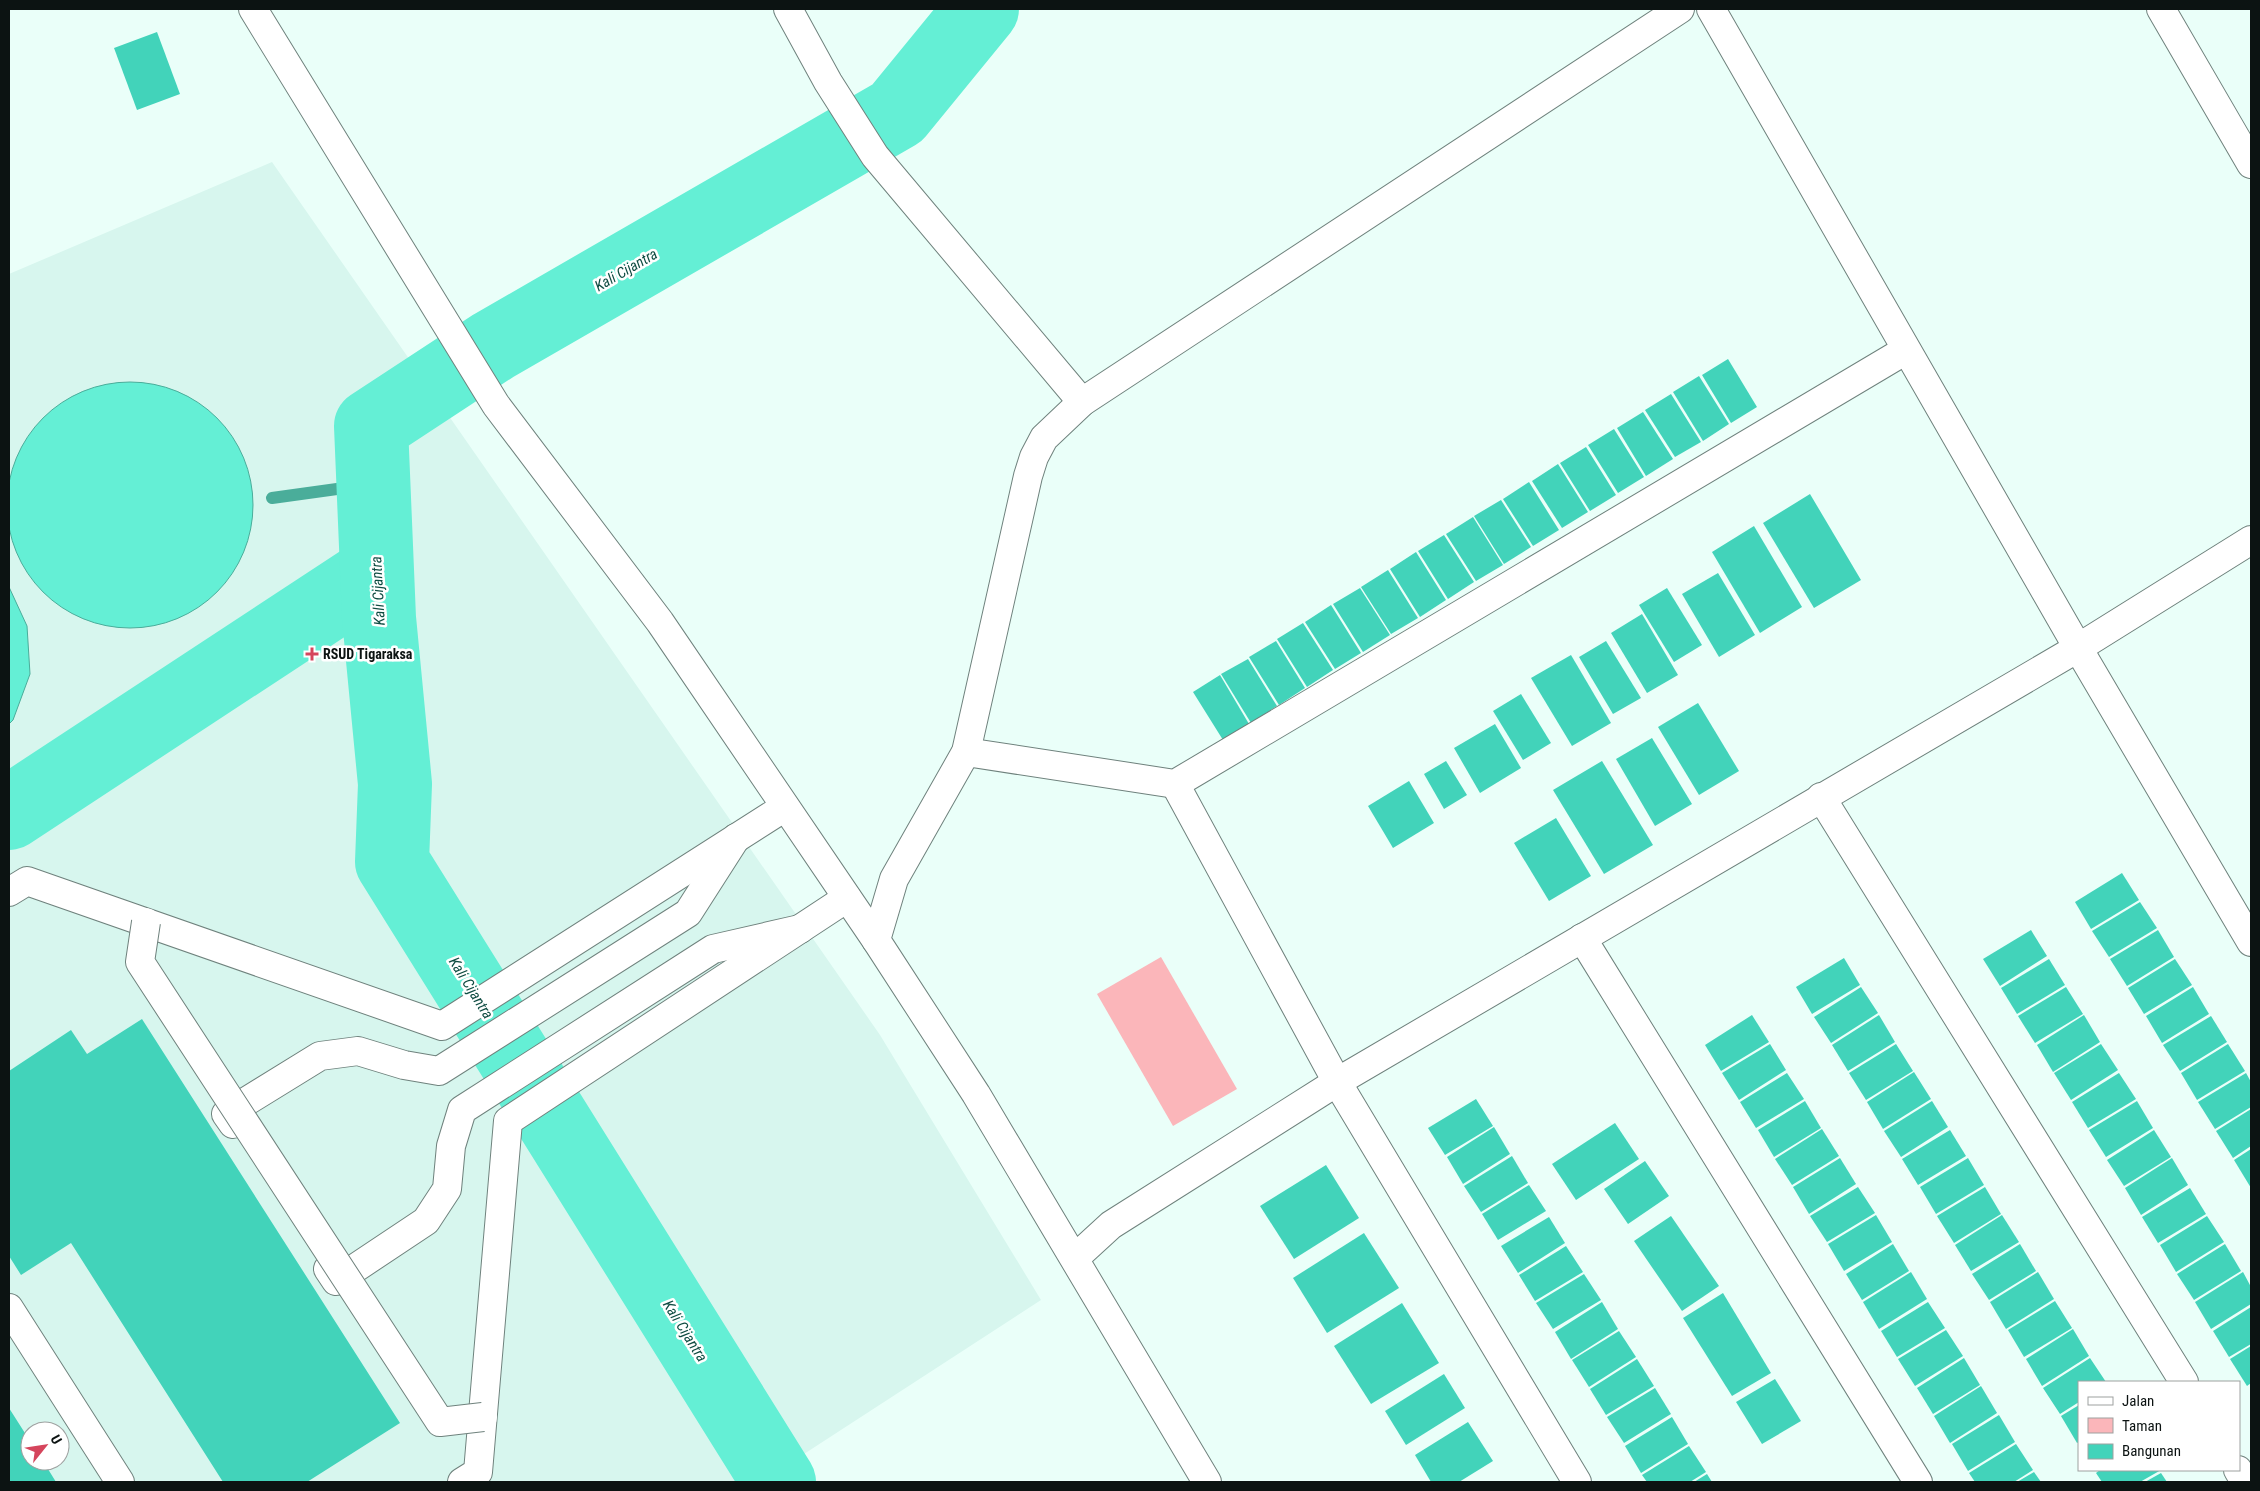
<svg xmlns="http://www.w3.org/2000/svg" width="2260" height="1491" viewBox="0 0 2260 1491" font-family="'Roboto Condensed',sans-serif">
  <rect width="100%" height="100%" fill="#eafff9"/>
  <path fill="#d7f6ee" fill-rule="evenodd" d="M272,162L880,1035L1041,1300L761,1482H9V274ZM30,1431H60V1461H30Z"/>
  <path fill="#fbb6ba" d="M1161,957L1237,1089L1173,1126L1097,994Z"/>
  <g fill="#64efd5" stroke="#4aad9a">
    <circle cx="130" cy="505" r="123"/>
    <path d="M9,587L27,626L30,674L13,720L9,724Z"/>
  </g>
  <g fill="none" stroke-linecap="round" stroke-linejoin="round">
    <path stroke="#4aad9a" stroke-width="12" d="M272,498L373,484"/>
    <g stroke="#64efd5" stroke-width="74">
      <path d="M9,813L376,572"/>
      <path d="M779,1482L392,862L395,784L379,618L371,426L493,346L897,113L982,9"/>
    </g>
  </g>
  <g fill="#42d3ba">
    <path d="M157,32L180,94L137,110L114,48Z"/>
    <path d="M1728,359L1757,407L1731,423L1702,375Z"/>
    <path d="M1699,376L1729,424L1703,441L1673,392Z"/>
    <path d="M1671,394L1701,442L1675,457L1645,410Z"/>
    <path d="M1643,412L1673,459L1646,476L1617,428Z"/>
    <path d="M1614,429L1644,477L1618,493L1588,445Z"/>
    <path d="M1586,447L1616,495L1590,511L1560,463Z"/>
    <path d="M1558,464L1588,512L1562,528L1532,481Z"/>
    <path d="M1529,482L1559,530L1533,546L1503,499Z"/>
    <path d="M1810,494L1861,580L1814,608L1763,523Z"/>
    <path d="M1501,500L1531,547L1504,564L1474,516Z"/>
    <path d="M1473,517L1503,565L1476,581L1446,534Z"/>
    <path d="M1754,526L1802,607L1760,633L1712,552Z"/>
    <path d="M1444,535L1474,582L1448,599L1418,551Z"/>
    <path d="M1416,552L1446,600L1420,617L1390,569Z"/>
    <path d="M1388,570L1418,618L1391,634L1361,587Z"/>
    <path d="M1718,573L1755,635L1719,657L1682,594Z"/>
    <path d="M1360,588L1390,635L1363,652L1333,604Z"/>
    <path d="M1667,588L1702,645L1674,662L1639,605Z"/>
    <path d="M1331,605L1361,653L1335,669L1305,622Z"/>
    <path d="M1642,614L1678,675L1647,693L1611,633Z"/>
    <path d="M1303,623L1333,670L1307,687L1277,639Z"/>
    <path d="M1276,641L1305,688L1279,705L1249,657Z"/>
    <path d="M1606,641L1641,698L1613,714L1579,657Z"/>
    <path d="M1571,655L1611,723L1572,746L1531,678Z"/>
    <path d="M1248,659L1277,706L1251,723L1221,674Z"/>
    <path d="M1220,675L1249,724L1223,740L1193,692Z"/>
    <path d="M1521,694L1551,743L1523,760L1493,711Z"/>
    <path d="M1698,703L1739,771L1699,795L1658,727Z"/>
    <path d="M1495,724L1521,768L1480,793L1454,748Z"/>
    <path d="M1652,738L1692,804L1655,826L1616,759Z"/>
    <path d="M1446,761L1467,795L1444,809L1424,774Z"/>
    <path d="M1602,761L1653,845L1604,874L1553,790Z"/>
    <path d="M1409,781L1434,823L1393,848L1368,806Z"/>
    <path d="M1556,818L1591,876L1549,901L1514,843Z"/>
    <path d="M2122,873L2139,900L2091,929L2075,902Z"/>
    <path d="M2140,902L2157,928L2109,957L2092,931Z"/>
    <path d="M2031,930L2047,956L2000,986L1983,959Z"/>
    <path d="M2158,930L2174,957L2127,986L2110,959Z"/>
    <path d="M1844,958L1860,985L1812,1014L1796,987Z"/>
    <path d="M2049,959L2065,985L2017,1014L2001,988Z"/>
    <path d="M2175,959L2192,985L2144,1014L2128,988Z"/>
    <path d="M1861,987L1878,1013L1831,1043L1814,1017Z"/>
    <path d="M2066,987L2083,1014L2035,1043L2018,1016Z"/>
    <path d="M2193,987L2209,1014L2162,1043L2146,1016Z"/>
    <path d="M1752,1015L1769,1042L1721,1071L1705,1045Z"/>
    <path d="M1879,1015L1895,1042L1848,1071L1832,1045Z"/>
    <path d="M2084,1015L2100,1042L2053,1072L2037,1045Z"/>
    <path d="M2211,1016L2227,1042L2180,1071L2163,1045Z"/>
    <path d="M142,1019L400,1423L307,1482H223L71,1243L21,1275L9,1256V1071L71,1030L87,1054Z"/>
    <path d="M1770,1044L1786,1070L1739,1100L1722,1073Z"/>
    <path d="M1896,1044L1913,1071L1866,1100L1849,1073Z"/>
    <path d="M2101,1044L2118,1070L2071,1100L2054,1073Z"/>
    <path d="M2228,1044L2245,1071L2197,1100L2181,1073Z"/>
    <path d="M1914,1072L1931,1099L1883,1129L1867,1102Z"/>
    <path d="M1787,1073L1804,1099L1756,1128L1740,1102Z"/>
    <path d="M2119,1073L2136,1099L2088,1128L2072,1102Z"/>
    <path d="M2246,1073L2251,1082V1107L2215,1129L2198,1102Z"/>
    <path d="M1476,1099L1493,1126L1445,1155L1428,1128Z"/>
    <path d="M1805,1101L1821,1128L1774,1157L1758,1130Z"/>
    <path d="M1932,1101L1948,1127L1901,1157L1884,1131Z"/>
    <path d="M2137,1101L2153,1128L2106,1157L2089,1130Z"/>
    <path d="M2251,1109V1146L2233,1158L2216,1131Z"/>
    <path d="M1615,1123L1639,1159L1576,1200L1552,1164Z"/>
    <path d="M1494,1127L1510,1154L1463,1184L1447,1157Z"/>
    <path d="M1822,1129L1839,1156L1792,1185L1775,1159Z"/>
    <path d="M1950,1130L1966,1156L1918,1185L1902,1159Z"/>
    <path d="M2154,1130L2171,1157L2124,1186L2107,1160Z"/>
    <path d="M2251,1149V1188L2234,1160Z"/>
    <path d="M1512,1156L1528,1183L1481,1212L1464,1186Z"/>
    <path d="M1840,1158L1856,1184L1809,1214L1793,1187Z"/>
    <path d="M1968,1158L1984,1185L1936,1214L1920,1187Z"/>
    <path d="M2172,1158L2188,1185L2141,1215L2125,1188Z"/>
    <path d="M1645,1161L1669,1196L1628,1224L1604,1189Z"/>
    <path d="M1326,1165L1359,1218L1294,1259L1260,1206Z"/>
    <path d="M1529,1185L1546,1211L1498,1240L1482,1214Z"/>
    <path d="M1858,1187L1875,1213L1827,1242L1810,1216Z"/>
    <path d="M1985,1187L2001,1214L1954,1243L1937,1216Z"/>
    <path d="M2190,1188L2206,1214L2158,1243L2142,1217Z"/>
    <path d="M1876,1215L1892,1242L1844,1271L1828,1244Z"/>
    <path d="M2002,1215L2019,1242L1971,1271L1955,1245Z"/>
    <path d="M1671,1216L1719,1286L1682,1311L1634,1241Z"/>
    <path d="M2207,1216L2224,1242L2176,1272L2160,1245Z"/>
    <path d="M1549,1217L1565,1243L1518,1273L1501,1246Z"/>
    <path d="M1364,1233L1399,1288L1327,1333L1293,1278Z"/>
    <path d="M1893,1244L1909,1271L1862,1300L1846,1274Z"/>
    <path d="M2020,1244L2036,1271L1989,1300L1972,1274Z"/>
    <path d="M2225,1244L2241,1271L2194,1300L2177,1274Z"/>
    <path d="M1566,1246L1583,1272L1535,1301L1519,1275Z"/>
    <path d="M1911,1272L1927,1299L1879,1329L1863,1302Z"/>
    <path d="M2038,1272L2054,1299L2006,1329L1990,1302Z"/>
    <path d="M2243,1272L2251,1287V1304L2211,1329L2195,1302Z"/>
    <path d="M1584,1274L1601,1300L1553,1329L1536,1303Z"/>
    <path d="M1723,1293L1771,1373L1732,1396L1683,1318Z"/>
    <path d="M2055,1301L2072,1328L2024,1357L2008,1330Z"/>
    <path d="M1602,1302L1618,1329L1571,1359L1555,1332Z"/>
    <path d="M1928,1302L1945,1328L1897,1357L1881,1331Z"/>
    <path d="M1402,1303L1439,1363L1371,1404L1334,1346Z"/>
    <path d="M2251,1307V1344L2229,1357L2213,1331Z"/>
    <path d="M2073,1329L2089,1356L2042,1386L2026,1359Z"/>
    <path d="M1946,1330L1963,1356L1915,1386L1898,1359Z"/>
    <path d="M1619,1331L1636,1357L1589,1387L1572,1360Z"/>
    <path d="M2251,1346V1383L2247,1386L2230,1359Z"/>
    <path d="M1964,1358L1980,1385L1933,1414L1917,1388Z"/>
    <path d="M2090,1358L2106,1382H2079V1402L2060,1414L2043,1388Z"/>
    <path d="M1637,1359L1654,1386L1606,1415L1590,1389Z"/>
    <path d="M1444,1374L1465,1408L1406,1445L1385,1411Z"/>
    <path d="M1775,1379L1801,1421L1762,1444L1736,1402Z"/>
    <path d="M1981,1386L1997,1413L1950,1443L1934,1416Z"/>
    <path d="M1655,1388L1671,1414L1624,1443L1607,1417Z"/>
    <path d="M2079,1405V1442L2077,1443L2061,1416Z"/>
    <path d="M9,1408L30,1441V1461H43L56,1482H9Z"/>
    <path d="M1999,1415L2015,1442L1968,1471L1952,1444Z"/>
    <path d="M1672,1417L1688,1444L1641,1473L1625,1446Z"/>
    <path d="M1468,1422L1493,1461L1459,1482H1431L1415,1455Z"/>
    <path d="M2016,1444L2033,1470L2014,1482H1975L1969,1473Z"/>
    <path d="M1689,1446L1706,1472L1690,1482H1647L1642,1475Z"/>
    <path d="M2100,1470H2161L2140,1482H2102L2096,1473Z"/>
    <path d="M2034,1472L2041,1482H2017Z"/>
    <path d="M2161,1473L2167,1482H2145Z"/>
    <path d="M1707,1474L1712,1482H1694Z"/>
  </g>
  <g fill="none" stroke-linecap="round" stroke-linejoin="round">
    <g stroke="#6f827d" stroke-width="30">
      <g id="minor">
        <path d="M253,9L496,405L660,622L876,940"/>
        <path d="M788,9L828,82L875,156L1082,402"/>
        <path d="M1711,9L2078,648L2251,942"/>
        <path d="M2161,9L2251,164"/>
        <path d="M966,752L1175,784L1906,350"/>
        <path d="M1175,784L1337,1082L1577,1482"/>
        <path d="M1821,797L2184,1382"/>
        <path d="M9,892L27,881L442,1026L785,807"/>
        <path d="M1582,938L1918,1482"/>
        <path d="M233,1124L226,1114L320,1056L358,1051L404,1065L439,1071L688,913L736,838"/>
        <path d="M1075,1258L1111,1225L1337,1082L2078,648L2251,540"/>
        <path d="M328,1269L336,1281L426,1221L447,1189L451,1146L462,1110L713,949L800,929"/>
        <path d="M9,1308L120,1482"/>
        <path d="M2238,1470L2245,1482"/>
        <path d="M462,1482L478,1472L508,1121L847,898"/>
        <path d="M1207,1482L976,1094L876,940L894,879L966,752L1028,476L1034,457L1044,438L1082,402L1680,9"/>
      </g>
    </g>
    <use href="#minor" stroke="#fff" stroke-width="28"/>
    <g stroke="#6f827d" stroke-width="30" stroke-linecap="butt">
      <path id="minor-bridge" d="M146,922L140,962L440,1422L483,1417"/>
    </g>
    <use href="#minor-bridge" stroke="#fff" stroke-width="28"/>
  </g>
  <path fill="#d5455c" stroke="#fff" stroke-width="2" d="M309.5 646.5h5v5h5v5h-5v5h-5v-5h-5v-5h5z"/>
  <g text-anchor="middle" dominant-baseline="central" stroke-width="5" stroke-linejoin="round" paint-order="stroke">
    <g font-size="14" font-weight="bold" fill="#0c1312" stroke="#fff" text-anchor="start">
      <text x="323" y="654">RSUD Tigaraksa</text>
    </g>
    <g font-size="15" font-style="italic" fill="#0f4c42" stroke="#fff">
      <text transform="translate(626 270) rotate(-30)">Kali Cijantra</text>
      <text transform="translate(378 591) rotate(-93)">Kali Cijantra</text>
      <text transform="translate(471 988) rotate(58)">Kali Cijantra</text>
      <text transform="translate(685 1331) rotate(58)">Kali Cijantra</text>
    </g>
  </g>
  <rect width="2260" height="1491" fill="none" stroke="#0c1312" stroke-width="20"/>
  <rect x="2078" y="1381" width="162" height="90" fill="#ffffff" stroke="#9ea1a0"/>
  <rect x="2088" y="1397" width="25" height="8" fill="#ffffff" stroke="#9ea1a0"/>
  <text x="2122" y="1406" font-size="15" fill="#0c1312">Jalan</text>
  <rect x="2088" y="1418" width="25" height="15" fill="#fbb6ba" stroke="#9ea1a0"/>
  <text x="2122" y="1431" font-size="15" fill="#0c1312">Taman</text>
  <rect x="2088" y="1444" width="25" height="15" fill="#42d3ba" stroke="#9ea1a0"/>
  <text x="2122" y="1456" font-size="15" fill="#0c1312">Bangunan</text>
  <g transform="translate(45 1446) rotate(60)"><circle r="24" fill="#ffffff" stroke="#9ea1a0"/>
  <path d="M0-4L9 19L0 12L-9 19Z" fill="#d5455c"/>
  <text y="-8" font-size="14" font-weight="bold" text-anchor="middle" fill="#0c1312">U</text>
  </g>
</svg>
